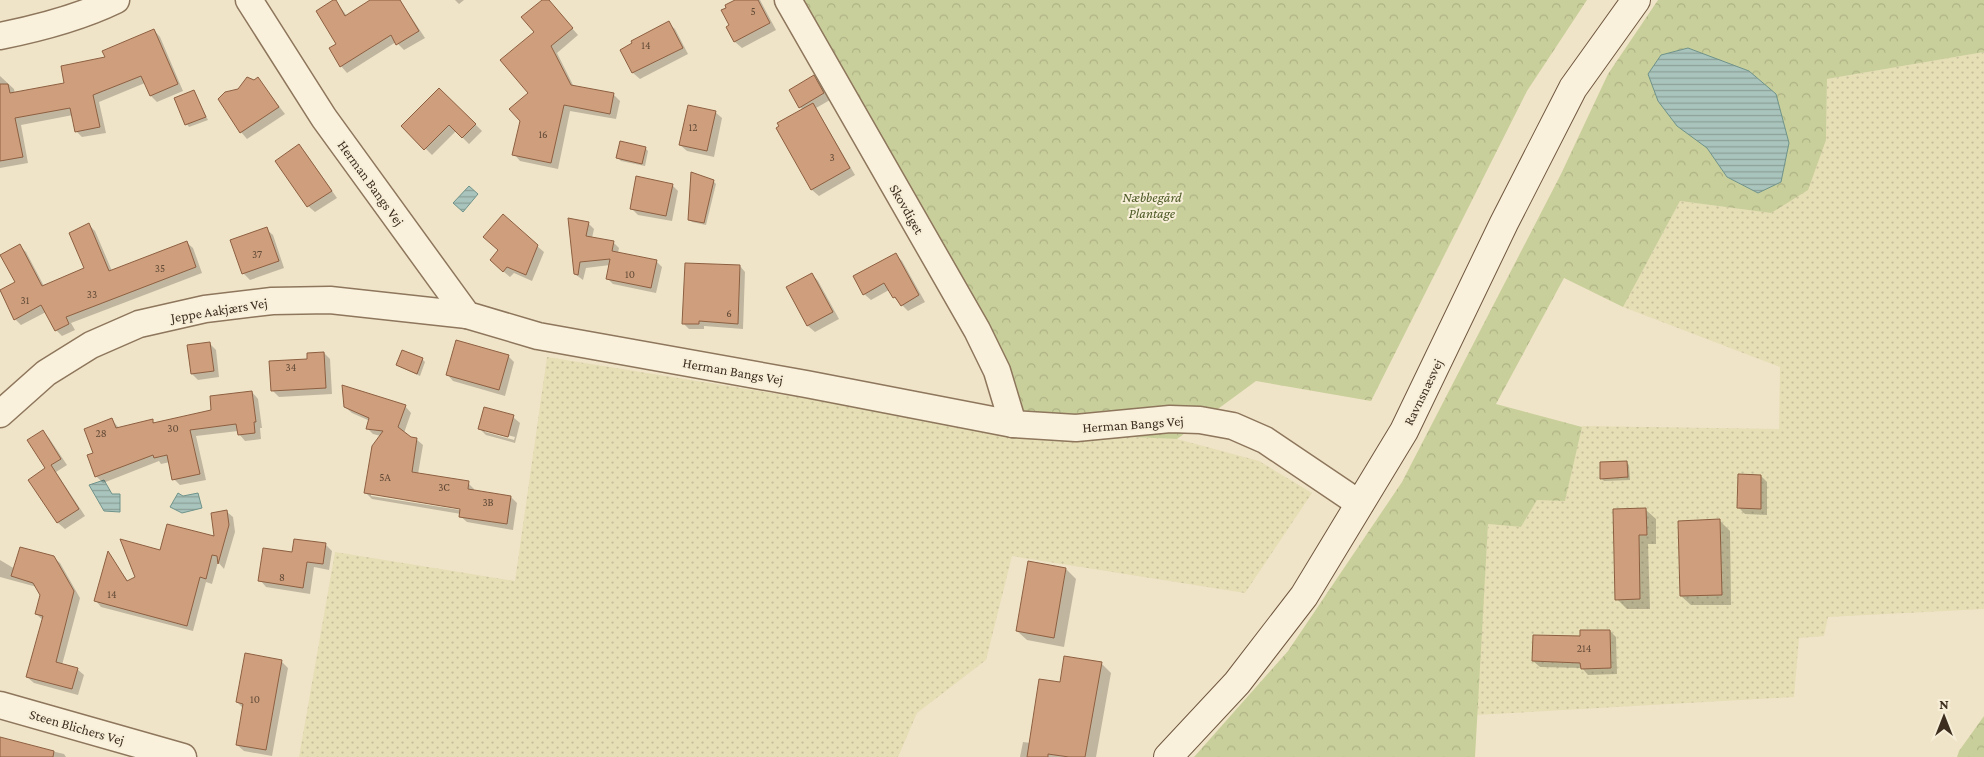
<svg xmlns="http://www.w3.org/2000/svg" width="1984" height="757" viewBox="0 0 1984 757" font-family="'Crimson Pro',serif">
  <defs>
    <pattern id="farmland-dots" width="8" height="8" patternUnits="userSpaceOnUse" patternTransform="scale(1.25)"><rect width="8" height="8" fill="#e6deb5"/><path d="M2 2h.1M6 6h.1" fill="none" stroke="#c6bf9b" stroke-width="1.8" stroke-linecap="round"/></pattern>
    <pattern id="forest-crowns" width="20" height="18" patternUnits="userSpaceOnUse" patternTransform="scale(1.25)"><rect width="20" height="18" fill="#c9cf9b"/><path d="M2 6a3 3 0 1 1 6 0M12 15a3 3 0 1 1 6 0" fill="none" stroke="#aeb285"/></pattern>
    <pattern id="water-rules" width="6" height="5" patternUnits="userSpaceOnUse" patternTransform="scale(1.25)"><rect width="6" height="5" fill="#a9c4bc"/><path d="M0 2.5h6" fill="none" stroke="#8ba098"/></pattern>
  </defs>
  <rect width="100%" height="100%" fill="#f0e4c8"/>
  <g fill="url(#farmland-dots)">
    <path d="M1984,52V609L1828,617L1824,636L1799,638L1794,697L1476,715L1488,524L1521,527L1537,500H1565L1582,426L1779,429L1780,367L1623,307L1680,201L1771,213L1826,140L1827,79Z"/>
    <path d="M547,357L1015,432L1177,439L1259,461L1312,493L1245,593L1012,556L986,660L917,713L898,757H299L335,552L515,581Z"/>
  </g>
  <g fill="url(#forest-crowns)" fill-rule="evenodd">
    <path d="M798,0H1587L1527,91L1371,401L1256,381L1177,439L1015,432Z"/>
    <path d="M1658,0H1984V52L1827,79L1826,140L1808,190L1771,213L1680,201L1623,307L1564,278L1496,404L1582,427L1565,501L1537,500L1521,527L1488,524L1475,757H1194L1288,651L1402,482L1561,174L1608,74ZM1707,148L1758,193L1727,177Z"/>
    <path d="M1984,716V757H1957L1959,751Z"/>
  </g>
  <g fill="url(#water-rules)" stroke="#6f938a">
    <path d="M1688,48L1749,71L1776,94L1789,143L1781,182L1758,193L1727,177L1707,148L1677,126L1658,101L1648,74L1661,55Z"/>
    <path d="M469,186L478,194L463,212L453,203Z"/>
    <path d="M104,480L112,494H120V512L104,511L89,485Z"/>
    <path d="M178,493L183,496L198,493L202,508L182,513L170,507Z"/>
  </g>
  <g fill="#0003" fill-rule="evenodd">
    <path d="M335,0L347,16L372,0H400L425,38L404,50L396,42L347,73L341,66Z"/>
    <path d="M455,0H464L459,4Z"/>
    <path d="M544,0H548L552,5L578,35L557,53L574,87L613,94L620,101L616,119L570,111L558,169L520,161L514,154L530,93L535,32Z"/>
    <path d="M738,0H760L776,30L742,48L735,42L728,28L731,26Z"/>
    <path d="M668,23L675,29L688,54L640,79L633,73L621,50Z"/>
    <path d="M154,30L160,37L183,91L157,102L151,96L145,83L99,102L106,133L82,137L76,131L73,115L21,125L28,163L0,168V76L14,89L15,94L65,84Z"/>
    <path d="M814,77L820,83L830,100L816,108L855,175L819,196L812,190L778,128L803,110L800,107Z"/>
    <path d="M258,79L285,114L247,139L241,132L220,100Z"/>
    <path d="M194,92L208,120L189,127L187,124Z"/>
    <path d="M715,112L722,118L714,157L687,151L680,145Z"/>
    <path d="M465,114L482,131L469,144L456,131L432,155L403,126Z"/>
    <path d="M299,146L305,152L337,198L315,212L308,206Z"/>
    <path d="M645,148L648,151L645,166L621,161L618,158Z"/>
    <path d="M713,181L716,184L706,225L692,222L689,219Z"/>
    <path d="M672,185L678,191L672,221L638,215L631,208Z"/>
    <path d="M588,223L594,229L592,238L613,242L619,248L618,253L656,261L662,267L656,293L613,284L607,278L610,265L586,268L583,280L575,274Z"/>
    <path d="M89,225L95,231L112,271L186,242L193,248L202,273L71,323L75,330L62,336L56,330L46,312L21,325L15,319L0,291L16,283L20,246L26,252L44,286L86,269Z"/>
    <path d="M266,229L273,235L284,268L250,280L243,273Z"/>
    <path d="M537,246L544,252L532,281L514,273L510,277L498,267Z"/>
    <path d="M895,254L902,261L925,302L908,311L894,297L889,290L871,300L864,294Z"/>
    <path d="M740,266L745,272L743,329L704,326V329H689L683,323Z"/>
    <path d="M812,274L818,281L839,319L815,332L808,326L787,288Z"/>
    <path d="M209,343L216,350L219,377L198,380L192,374L188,346Z"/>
    <path d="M324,353L330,359L332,394L279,397L273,391L308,360Z"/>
    <path d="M508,356L514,362L505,396L453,381L447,374Z"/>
    <path d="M422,359L425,362L420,376L400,367L397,365Z"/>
    <path d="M252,392L258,399L262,428H260L261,439L245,441L239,434L238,431L196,436L206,480L180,485L174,479L170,462L161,464L159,461L103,483L96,476L95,454L112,420L119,428L152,421L156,424L213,411Z"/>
    <path d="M405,406L411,413L404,433L410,438L416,439L423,445L418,474L468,483L474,489V491L511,497L517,503L513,530L467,522L460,516L461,514L372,499L366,493L381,436L373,434L367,428L370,421L352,413L345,407ZM371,493L467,509L466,511L371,496Z"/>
    <path d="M513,417L520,423L515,443L486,435L479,428ZM485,429L515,437L514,440L485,432Z"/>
    <path d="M43,432L49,438L67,465L56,472L85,516L65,529L58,523L30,480L46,469Z"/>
    <path d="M1626,462L1629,465L1630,480L1604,481L1601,478Z"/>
    <path d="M1761,476L1767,482V515L1745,514L1739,508Z"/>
    <path d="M1646,510L1656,519V544H1648L1650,609H1627L1617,599Z"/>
    <path d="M227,512L233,517L235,532L224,569L218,562L212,584L206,582L193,631L101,607L96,601L108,554L128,581L136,577L161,551L216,538Z"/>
    <path d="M1720,521L1730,531L1731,605H1691L1681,596Z"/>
    <path d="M325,544L332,551L329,570L314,567L310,594L266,587L260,580L293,554Z"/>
    <path d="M53,557L60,563L80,598L62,665L77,669L84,675L78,695L34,683L27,677L43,620L36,614L42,595L37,587L0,577V560L15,569Z"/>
    <path d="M1066,569L1076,579L1064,647L1027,640L1017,631Z"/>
    <path d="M1610,631L1616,637L1617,674L1588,675L1582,668L1540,667L1533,661L1581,637Z"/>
    <path d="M281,661L288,668L272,756L244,751L237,745L243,708L237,702Z"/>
    <path d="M1101,663L1111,673L1096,757H1020L1023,742L1031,743L1061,683Z"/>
    <path d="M0,739L64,754L66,757H0Z"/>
  </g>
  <g fill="#cf9f7d" stroke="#8d5f41">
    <path d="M333,0H336L345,16L370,0H400L419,31L396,45L391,35L340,67L329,48L336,44L316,11Z"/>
    <path d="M542,0H549L573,28L551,46L571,85L614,93L610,114L564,105L551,163L512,155L520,121L509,109L528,93L500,60L534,32L521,17Z"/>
    <path d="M735,0H758L770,23L734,42L726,27L729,25L721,10L726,8L725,5Z"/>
    <path d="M669,21L683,48L632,73L620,50L632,43L631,41Z"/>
    <path d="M154,29L178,84L150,96L141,76L93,95L100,127L75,132L70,108L15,118L23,157L0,161V84H8L10,93L64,83L61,66L105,57L102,51Z"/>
    <path d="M814,75L824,93L799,108L789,90Z"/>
    <path d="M247,77L254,80L258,77L279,107L240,133L218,99L225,92L238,89Z"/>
    <path d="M439,88L476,124L462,138L449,125L424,150L401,126Z"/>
    <path d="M194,90L206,117L185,125L174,98Z"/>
    <path d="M813,103L850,168L811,190L776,128L779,126L777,123Z"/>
    <path d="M688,105L716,111L707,151L679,145Z"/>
    <path d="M620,141L646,147L642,164L616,158Z"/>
    <path d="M299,144L332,191L307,207L275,161Z"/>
    <path d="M691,172L714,180L704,223L688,220Z"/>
    <path d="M636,176L673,184L666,216L630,209Z"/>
    <path d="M503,214L538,245L526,275L507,267L503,272L490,260L498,250L483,237Z"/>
    <path d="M568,218L589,222L586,236L614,241L612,251L657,260L651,288L606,279L610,259L580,262L578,275L574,274Z"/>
    <path d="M89,223L109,271L187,241L196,267L66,317L69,324L55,331L41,305L14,320L0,290L15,282L0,255L20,244L42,286L84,268L69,233Z"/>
    <path d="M267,227L279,261L242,274L230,240Z"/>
    <path d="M896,253L919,295L901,306L895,297L893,298L884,283L863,295L853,276Z"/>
    <path d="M685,263L740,265L738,324L699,321V324H682Z"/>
    <path d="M812,273L833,312L807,326L786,287Z"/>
    <path d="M456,340L509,355L499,390L446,375Z"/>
    <path d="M210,342L214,371L191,374L187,345Z"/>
    <path d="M402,350L423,358L417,374L396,365Z"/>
    <path d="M324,352L326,388L271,391L269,361L307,359V353Z"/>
    <path d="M342,385L406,405L398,427L411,437L417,438L412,472L469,481L468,489L511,496L507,524L459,517L460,509L364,493L372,446L383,431L366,429L369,418L344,407Z"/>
    <path d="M252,391L256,422H254L255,433L238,435L236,424L190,430L200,474L172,480L167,455L154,458L153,455L95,477L87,455L93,453L84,429L112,418L116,428L153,419V423L211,410L210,396Z"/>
    <path d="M484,407L514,415L508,437L478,429Z"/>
    <path d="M43,430L61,459L51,465L79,509L57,523L28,480L45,468L27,440Z"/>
    <path d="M1627,461L1628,477L1600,479V462Z"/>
    <path d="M1738,474L1761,475V509L1737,508Z"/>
    <path d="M1646,508L1647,535H1639L1640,599L1615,600L1613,509Z"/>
    <path d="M227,510L229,525L218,564L217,556L212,555L206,579L200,577L187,626L94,601L108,551L127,581L135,577L120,539L160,550L167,524L214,536L211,513Z"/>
    <path d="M1720,519L1722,595L1680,596L1678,521Z"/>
    <path d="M294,539L326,543L323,564L307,562L303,588L258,581L263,548L292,552Z"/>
    <path d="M20,547L54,556L74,591L56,662L78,668L72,689L26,677L43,616L35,614L40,595L33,583L11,576Z"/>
    <path d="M1028,561L1066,568L1054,638L1016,631Z"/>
    <path d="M1580,630H1610L1611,668L1581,669L1580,663L1532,661L1533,635L1580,636Z"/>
    <path d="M245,653L282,660L266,750L236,745L243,704L236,702Z"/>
    <path d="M1064,656L1102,662L1085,757H1069L1048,754V757H1027L1039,679L1060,682Z"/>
    <path d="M0,737L54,751L53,757H0Z"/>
  </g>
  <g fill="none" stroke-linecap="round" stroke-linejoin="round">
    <g stroke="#8d765c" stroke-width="29">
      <g id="street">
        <path d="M249,0L324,118L467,315L538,336L806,384L1013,424L1076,428L1170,419L1200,420L1233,426L1265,440L1360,504"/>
        <path d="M788,0L977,330L997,371L1013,424"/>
        <path d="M0,36C40,28 79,18 116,0"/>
        <path d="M0,414L46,373L91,345L139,324L205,309L272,301L330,300L467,315"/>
        <path d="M0,705L183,757"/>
      </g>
    </g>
    <g stroke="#6f573f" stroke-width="30">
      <path id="secondary" d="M1168,757L1237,683L1304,596L1404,431L1504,223L1573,88L1636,0"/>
    </g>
    <use href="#street" stroke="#faf1dc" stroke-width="26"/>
    <use href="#secondary" stroke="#faf1dc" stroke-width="28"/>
  </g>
  <g text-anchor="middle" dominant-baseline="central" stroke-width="4" stroke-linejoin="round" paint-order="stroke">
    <g font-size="11" fill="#624a37">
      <text x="753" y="11">5</text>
      <text x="646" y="45">14</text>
      <text x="693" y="127">12</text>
      <text x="543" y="134">16</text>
      <text x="832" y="157">3</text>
      <text x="257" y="254">37</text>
      <text x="160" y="268">35</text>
      <text x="630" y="274">10</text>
      <text x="92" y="294">33</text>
      <text x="25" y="300">31</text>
      <text x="729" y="313">6</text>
      <text x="291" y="367">34</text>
      <text x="173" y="428">30</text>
      <text x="101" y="433">28</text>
      <text x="385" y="477">5A</text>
      <text x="444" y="487">3C</text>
      <text x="488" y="502">3B</text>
      <text x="282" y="577">8</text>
      <text x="112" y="594">14</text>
      <text x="1584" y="648">214</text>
      <text x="255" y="699">10</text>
    </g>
    <g font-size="14" fill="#3d2e20" stroke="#f7eed8">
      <text transform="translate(371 183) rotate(54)">Herman Bangs Vej</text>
      <text transform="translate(907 209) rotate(60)">Skovdiget</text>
      <text transform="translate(219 310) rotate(-9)">Jeppe Aakjærs Vej</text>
      <text transform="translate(733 371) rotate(10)">Herman Bangs Vej</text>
      <text transform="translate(1423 392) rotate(-64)">Ravnsnæsvej</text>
      <text transform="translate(1133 424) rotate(-4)">Herman Bangs Vej</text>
      <text transform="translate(77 727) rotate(16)">Steen Blichers Vej</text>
    </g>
    <g font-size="14" font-style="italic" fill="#4d5a26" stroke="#f7eed8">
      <text x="1152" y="197">Næbbegård<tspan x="1152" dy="16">Plantage</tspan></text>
    </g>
  </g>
  <g transform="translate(1944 717)" stroke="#f7eed8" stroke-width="4" paint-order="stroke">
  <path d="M0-4L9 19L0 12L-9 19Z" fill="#3d2e20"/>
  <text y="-8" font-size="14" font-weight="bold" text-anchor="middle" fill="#3d2e20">N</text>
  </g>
</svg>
